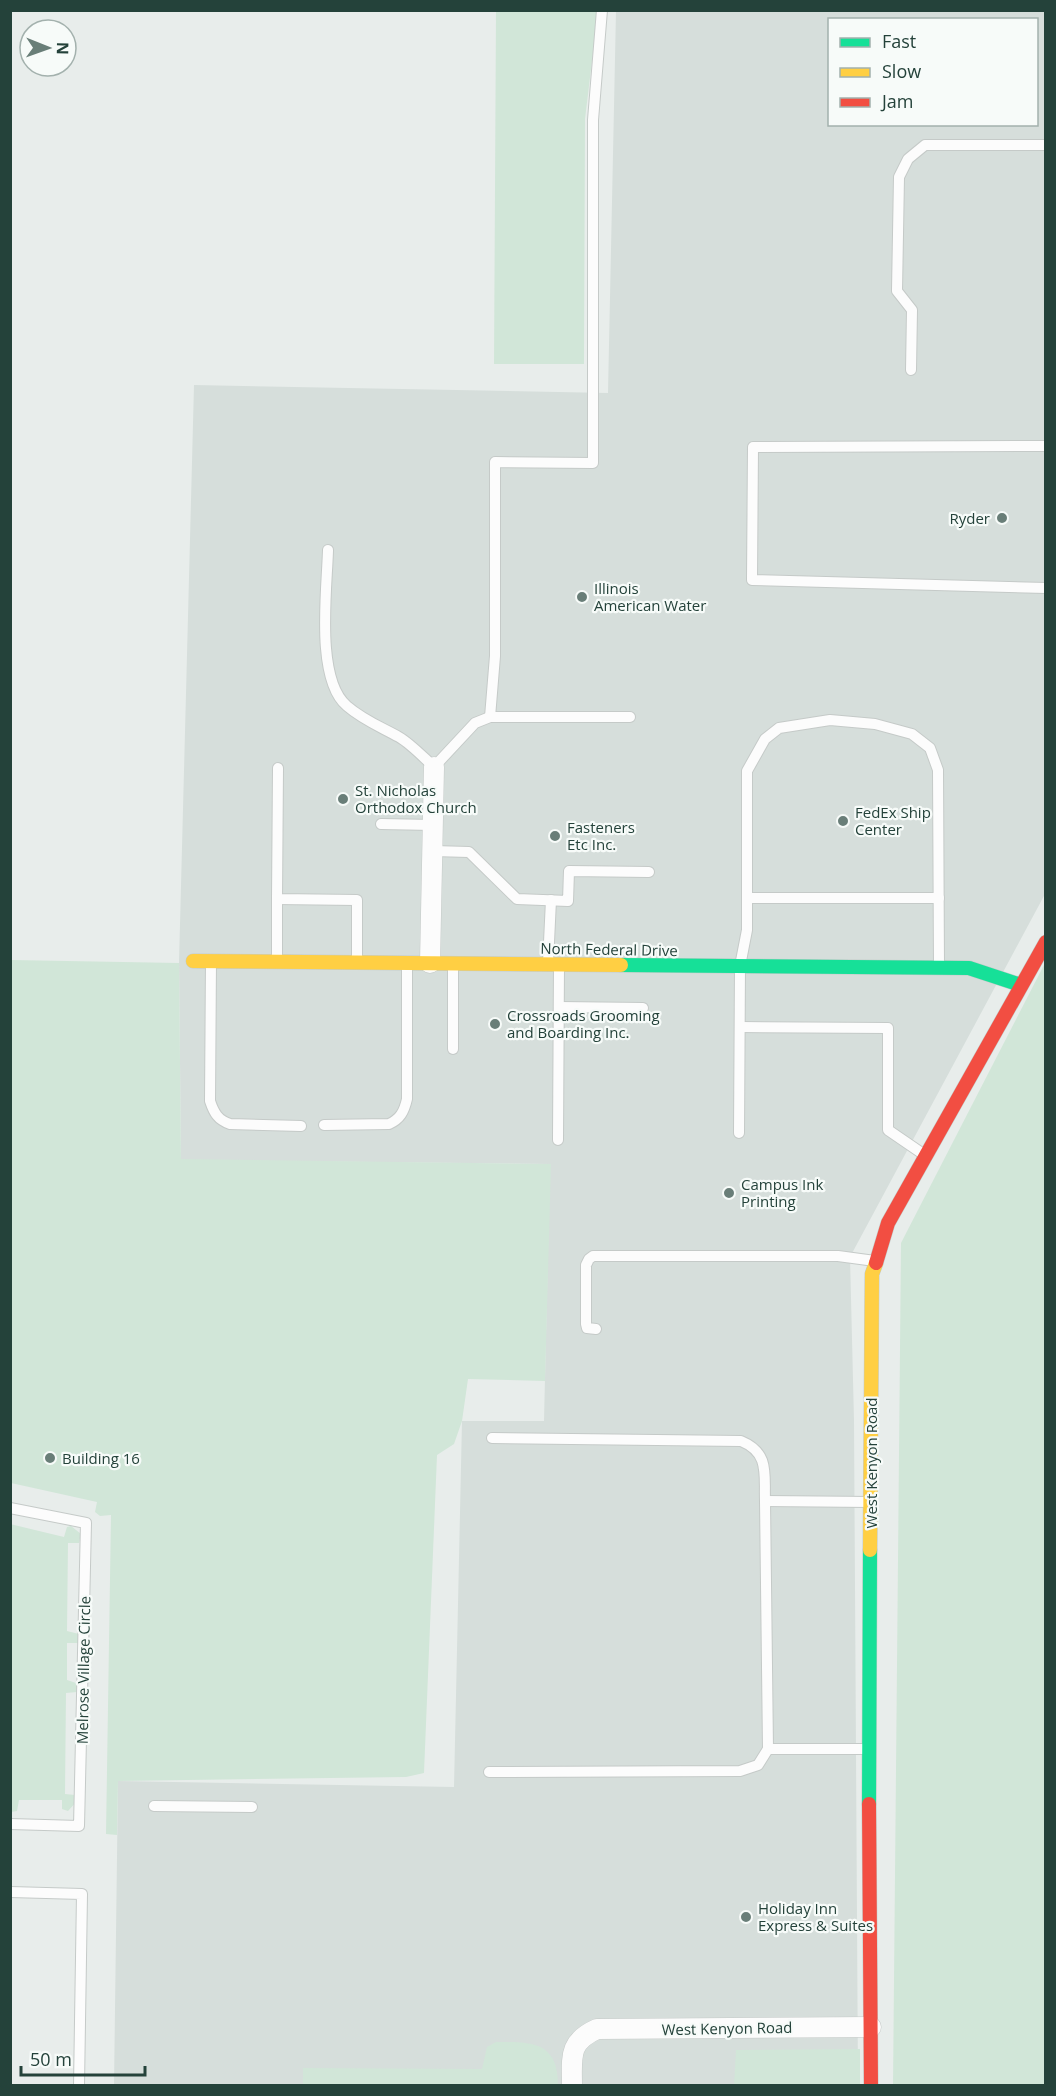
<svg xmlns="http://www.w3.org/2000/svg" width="1056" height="2096" viewBox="0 0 1056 2096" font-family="'Open Sans',sans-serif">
  <rect width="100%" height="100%" fill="#e8edeb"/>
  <path fill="#d6dedb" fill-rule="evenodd" d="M616,11H1045V894L850,1257L854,1420L858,2085L114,2086L118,1781L454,1787L462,1421H544L550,1164L181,1160L179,963L194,385L608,393ZM830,20H1036V124H830Z"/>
  <g fill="#d1e6d8">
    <path d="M496,11H598L585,119L584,364H494Z"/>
    <path d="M11,960L179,963L181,1159L551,1164L545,1381L468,1379L462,1421L454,1444L437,1455L424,1773L406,1777L118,1781L117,1835L106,1834L111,1515L100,1516L95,1512L97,1502L11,1483Z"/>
    <path d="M1045,963V2085L893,2086L901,1243Z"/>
    <path d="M10,1524L64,1537L67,1527L71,1526L81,1534L79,1543H68L67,1631L79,1634L78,1643H67V1680L79,1684L77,1692L66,1693L65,1794L75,1795L77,1801L68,1811L62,1809V1800H19L17,1811L11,1812Z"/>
    <path d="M496,2042C531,2042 558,2041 558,2085H303V2068L482,2069L487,2047Z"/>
    <path d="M860,2049V2085L734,2086L736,2050Z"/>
  </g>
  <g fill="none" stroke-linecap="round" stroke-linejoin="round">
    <g stroke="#c5cac8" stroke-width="12">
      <g id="lane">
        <path d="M911,370L912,310L897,291L899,177L908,159L925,145H1046"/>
        <path d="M1046,446L753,447L752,580L1046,588"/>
        <path d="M328,550C327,589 315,679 347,706C363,720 381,727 399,737C411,744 423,757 434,767L475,723L490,717H630"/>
        <path d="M490,717L495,656V462L593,463V120L602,10"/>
        <path d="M278,768L277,899L357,900V962"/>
        <path d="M381,824L433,825"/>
        <path d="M433,851L469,852L517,899L568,901L569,871L649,872"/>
        <path d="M747,898H939"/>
        <path d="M211,961L210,1101C214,1113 218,1120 230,1124L301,1126"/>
        <path d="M277,961V899"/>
        <path d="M548,963L551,900"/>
        <path d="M559,1007L643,1008"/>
        <path d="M740,1027L888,1028V1130L926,1156"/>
        <path d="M453,1049V964"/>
        <path d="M324,1125L389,1124C400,1119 404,1112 407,1099V963"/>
        <path d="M739,1133L740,966L747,930V771L765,739L779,728L830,720L875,724L912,734L930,748L938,770L939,967"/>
        <path d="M558,1140L559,965"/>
        <path d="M596,1329L587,1328L586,1324V1265L589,1259L593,1256H838L875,1261"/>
        <path d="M492,1438L741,1441C770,1453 764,1474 765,1501L768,1749"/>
        <path d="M765,1501L871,1502"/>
        <path d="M10,1508L86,1523L79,1826L10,1824"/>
        <path d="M489,1772L740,1771L758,1765L768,1749H867"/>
        <path d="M154,1806L252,1807"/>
        <path d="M10,1892L82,1894L79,2086"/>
      </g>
    </g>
    <g stroke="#c5cac8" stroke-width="21">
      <g id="street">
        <path d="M430,963L434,767"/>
        <path d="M572,2086C572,2057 568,2042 597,2029L871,2027"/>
      </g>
    </g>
    <g stroke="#c3cbc8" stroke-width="15">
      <g id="fast">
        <path d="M621,965L969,968L1021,985"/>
        <path d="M869,1804L870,1550"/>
      </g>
    </g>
    <g stroke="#c3cbc8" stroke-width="15">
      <g id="slow">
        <path d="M193,961L621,965"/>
        <path d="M870,1550L872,1274L876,1263"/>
      </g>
    </g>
    <g stroke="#c3cbc8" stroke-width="15">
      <g id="jam">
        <path d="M876,1263L888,1223L1046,942"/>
        <path d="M869,1804L871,2086"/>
      </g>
    </g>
    <use href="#lane" stroke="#fcfcfc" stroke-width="10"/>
    <use href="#street" stroke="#fcfcfc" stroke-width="20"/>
    <use href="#fast" stroke="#16e098" stroke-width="14"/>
    <use href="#slow" stroke="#ffcf43" stroke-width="14"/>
    <use href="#jam" stroke="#f24e42" stroke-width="14"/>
  </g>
  <g fill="#697e78" stroke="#f7fbf9" stroke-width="2">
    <circle cx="1002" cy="518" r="6"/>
    <circle cx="582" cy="597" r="6"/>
    <circle cx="343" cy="799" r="6"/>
    <circle cx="843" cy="821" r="6"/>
    <circle cx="555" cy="836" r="6"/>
    <circle cx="495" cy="1024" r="6"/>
    <circle cx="729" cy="1193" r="6"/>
    <circle cx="50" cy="1458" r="6"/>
    <circle cx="746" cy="1917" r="6"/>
  </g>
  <g text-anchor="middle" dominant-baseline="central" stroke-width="4.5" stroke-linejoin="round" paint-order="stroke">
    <g font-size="15" fill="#24423a" stroke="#f7fbf9" text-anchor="start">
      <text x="990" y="518" text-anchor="end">Ryder</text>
      <text x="594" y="588">Illinois<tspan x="594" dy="17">American Water</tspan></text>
      <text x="355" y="790">St. Nicholas<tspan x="355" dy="17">Orthodox Church</tspan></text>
      <text x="855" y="812">FedEx Ship<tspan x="855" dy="17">Center</tspan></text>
      <text x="567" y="827">Fasteners<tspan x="567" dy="17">Etc Inc.</tspan></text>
      <text x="507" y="1015">Crossroads Grooming<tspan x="507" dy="17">and Boarding Inc.</tspan></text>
      <text x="741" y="1184">Campus Ink<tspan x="741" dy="17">Printing</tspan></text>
      <text x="62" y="1458">Building 16</text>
      <text x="758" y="1908">Holiday Inn<tspan x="758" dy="17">Express &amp; Suites</tspan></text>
    </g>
    <g font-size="15" fill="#24423a" stroke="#f7fbf9">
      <text transform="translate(609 949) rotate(1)">North Federal Drive</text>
      <text transform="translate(871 1463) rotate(-90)">West Kenyon Road</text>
      <text transform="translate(83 1670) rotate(-89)">Melrose Village Circle</text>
      <text transform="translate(727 2028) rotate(-1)">West Kenyon Road</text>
    </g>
  </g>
  <rect width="1056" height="2096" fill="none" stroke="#24423a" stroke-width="24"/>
  <rect x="828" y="18" width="210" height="108" fill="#f7fbf9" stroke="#a3b1ad" stroke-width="1.5"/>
  <rect x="840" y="38" width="30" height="9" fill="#16e098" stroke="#a3b1ad" stroke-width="1.5"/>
  <text x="882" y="48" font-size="18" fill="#24423a">Fast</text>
  <rect x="840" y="68" width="30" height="9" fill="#ffcf43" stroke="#a3b1ad" stroke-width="1.5"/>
  <text x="882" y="78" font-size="18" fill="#24423a">Slow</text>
  <rect x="840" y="98" width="30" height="9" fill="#f24e42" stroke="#a3b1ad" stroke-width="1.5"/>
  <text x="882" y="108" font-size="18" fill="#24423a">Jam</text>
  <g transform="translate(48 48) rotate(91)"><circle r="28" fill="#f7fbf9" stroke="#a3b1ad" stroke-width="1.5"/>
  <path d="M0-4.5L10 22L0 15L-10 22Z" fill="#697e78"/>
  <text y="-9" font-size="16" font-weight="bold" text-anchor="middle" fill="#24423a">N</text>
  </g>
  <path d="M21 2066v9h124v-9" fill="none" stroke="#24423a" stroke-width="3"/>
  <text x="30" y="2066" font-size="18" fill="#24423a" stroke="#f7fbf9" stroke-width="4.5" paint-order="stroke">50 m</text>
</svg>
